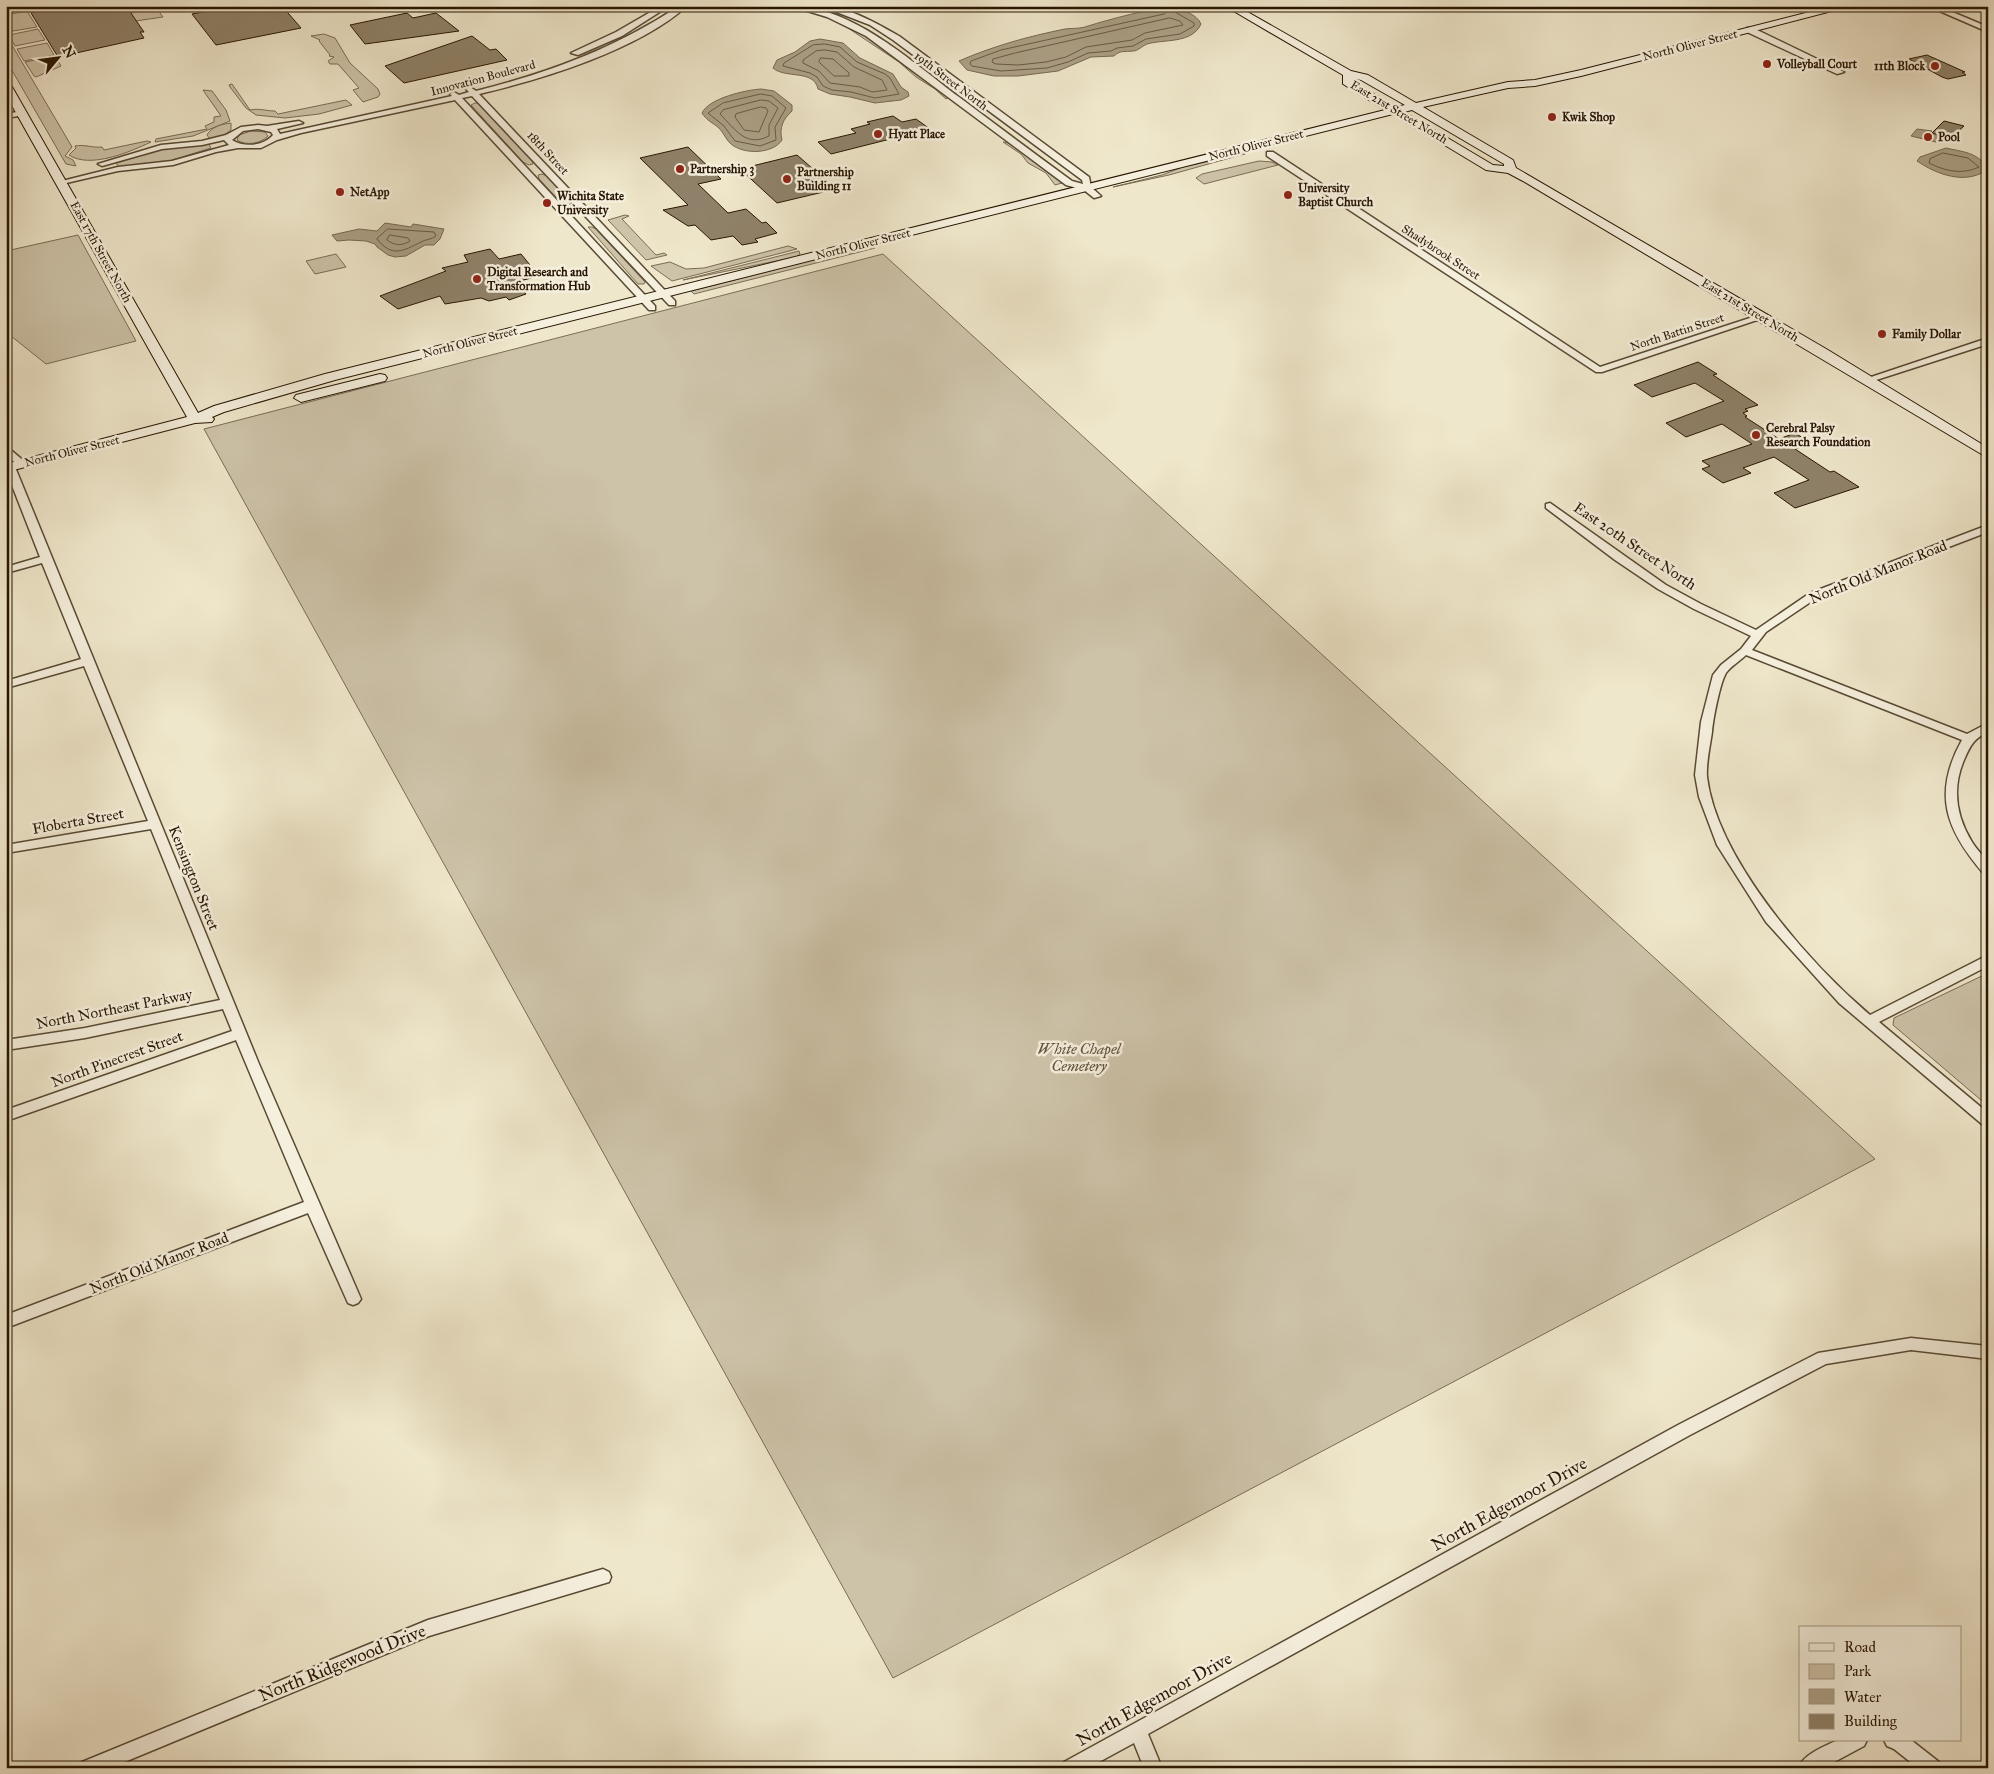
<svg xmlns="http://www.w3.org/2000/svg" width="1994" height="1774" viewBox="0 0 1994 1774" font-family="'IM FELL Great Primer',serif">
  <rect width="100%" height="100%" fill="#efe7cb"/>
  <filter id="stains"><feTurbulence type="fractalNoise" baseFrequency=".004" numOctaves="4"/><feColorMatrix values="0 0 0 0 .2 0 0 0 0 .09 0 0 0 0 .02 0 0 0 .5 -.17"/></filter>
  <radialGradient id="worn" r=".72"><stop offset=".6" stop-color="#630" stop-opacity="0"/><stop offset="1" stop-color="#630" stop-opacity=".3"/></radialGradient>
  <g fill="#cdc3a9" stroke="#7a6c55">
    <path d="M157,9L163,17L129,22L123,14Z"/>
    <path d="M27,11L37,27L7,32L6,15Z"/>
    <path d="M845,26L874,41L949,97L946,99L935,89L916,77L899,62Z"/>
    <path d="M38,29L45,40L15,46L9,35Z"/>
    <path d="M324,34L335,38L350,63L378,89L380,94L378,97L363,102L353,90L359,88L338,64H330L328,61L334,57L329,56L330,55L319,41L320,40L311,36Z"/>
    <path d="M6,35L72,147L65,156L73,160L76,166L66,164L6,60Z"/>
    <path d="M47,43L54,55L24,61L17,49Z"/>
    <path d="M55,56L61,66L36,77L34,76L25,62Z"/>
    <path d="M232,84L250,110C259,108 266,111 275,111L278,114L346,100L352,105L319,114L285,118L256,115L246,108L230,87L229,85Z"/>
    <path d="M203,90L212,91L226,110L230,121L193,136L155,142L156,139L207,129L205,126L214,122V117L221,116Z"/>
    <path d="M475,103H480L532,160L533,164L529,165L523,162L471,105Z"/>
    <path d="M231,123V130L224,135L210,139L207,135C211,127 222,124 231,123Z"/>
    <path d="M251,131L265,132L268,136C260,144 246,146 237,140L239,135Z"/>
    <path d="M147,141L151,142C130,152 90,169 69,155L76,148L75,146C84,144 92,148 102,147L104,150Z"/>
    <path d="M1003,142L1009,143L1062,183L1055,185L1046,173L1028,163L1021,154Z"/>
    <path d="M208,143L211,148L163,163L119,167L116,163L158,150Z"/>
    <path d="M1248,153L1169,175L1113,187L1162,175L1183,167Z"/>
    <path d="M1259,161L1272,162L1278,165L1204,184L1196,178L1202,174Z"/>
    <path d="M542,174L547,176L579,210L580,214L571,213L539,179L538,175Z"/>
    <path d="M625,215L629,216L622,219L656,255L664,253L667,255L646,260L608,220Z"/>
    <path d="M588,227H592L596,229L645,282L644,284H638Z"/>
    <path d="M78,235L136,341L46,364L6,332V251Z"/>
    <path d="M872,245L875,248L694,294L691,291Z"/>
    <path d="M788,246L797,249L672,281L651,266L670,262L686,269L704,268Z"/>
    <path d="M799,251L800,254L796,257L683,280Z"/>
    <path d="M336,254L346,267L315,274L306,261Z"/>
    <path d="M883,254L1875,1159L893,1678L204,429Z"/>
    <path d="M1988,973V1106L1893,1025L1894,1018Z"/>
  </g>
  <g fill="#aba086" stroke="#766851">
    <path d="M1173,8C1181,9 1197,14 1201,24C1192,44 1164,39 1147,44C1142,46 1138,51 1133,51C1125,52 1120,50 1114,56L1091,57L1058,71L1018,76H994L967,70L959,61C993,46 1030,36 1065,29C1073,28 1080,29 1088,26C1108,20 1153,7 1173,8Z"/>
    <path d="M820,39L843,43L860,58L893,74L901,87L908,92L909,96L901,100L875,103L850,97L830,94L818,89C814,69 785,79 773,68L777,60L795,52L810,41Z"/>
    <path d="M761,89L774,91L792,105V111C783,119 779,128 782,140C773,154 744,155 731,144C726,140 724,133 719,128C713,123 706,120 702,113C709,98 746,90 761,89Z"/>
    <path d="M1917,129L1932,131L1930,133L1946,137L1940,143L1911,136Z"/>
    <path d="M1946,148C1963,152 1978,152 1988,169C1966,186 1936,174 1917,161L1920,157Z"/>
    <path d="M385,223L411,227L413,224L444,229L440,239L434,245H425L406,256L395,257L388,255L377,247L375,244L366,241L349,240L337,241L332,235L359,229L377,231Z"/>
  </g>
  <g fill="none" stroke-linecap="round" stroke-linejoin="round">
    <g stroke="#695a44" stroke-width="1">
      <path d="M1170,9L1194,23V26L1180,34L1146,39L1133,46L1117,48L1111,51L1088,53L1068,62L1047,68L1001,71L972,66L970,64L971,61L1001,50L1164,14Z"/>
      <path d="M1170,18L1180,21L1183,25L1145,33L1132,40L1086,47L1066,57L1046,62L1018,65L996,64L992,62L993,59L1015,53Z"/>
      <path d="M825,44L840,47L857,62L885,74L890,78L899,94L875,98L851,92L832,90L823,86L817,77L810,73L783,66L784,63L813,45Z"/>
      <path d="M825,50L837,52L854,67L882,80L887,90L872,92L860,87L830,83L819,71L803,63V60L816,51Z"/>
      <path d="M821,58L833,59L849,73V76H834L819,62Z"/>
      <path d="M761,94L772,96L786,108L775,127L776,140L760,146L735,141L724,126L708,113L723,103Z"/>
      <path d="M761,100L769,101L778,108L769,125V136C746,148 735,129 720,114L723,110Z"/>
      <path d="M761,107L766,108L768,111L759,132L744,130L735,117L736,114Z"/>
      <path d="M1943,153L1968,158L1979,167C1962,175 1945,171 1929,163L1930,159Z"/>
      <path d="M388,229L434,232L436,236C431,240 426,239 421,242C403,251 392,258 377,239Z"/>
      <path d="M390,235L408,238L410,241C402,246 395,246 387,240Z"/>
    </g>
  </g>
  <g fill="#8f826a" stroke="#271501">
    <path d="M30,6H126L144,32H140L144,38L58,57L31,13L34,12Z"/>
    <path d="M234,6H282L301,28L216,45L192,14Z"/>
    <path d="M407,13L413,18L436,13L459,31L365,44L350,25Z"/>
    <path d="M472,36L490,50L496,49L507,60L404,83L385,66Z"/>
    <path d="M1927,55L1965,72H1962L1966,75L1948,79L1942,77L1909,59Z"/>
    <path d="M893,116L902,122L916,119L930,129L831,154L818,142L856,133L851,129L870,124L867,122Z"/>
    <path d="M1944,121L1964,126L1951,138L1932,133Z"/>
    <path d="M688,147L721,179L698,184L728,213L746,209L762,223L766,222L777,233L755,239L758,242L742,245L733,236L711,240L695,225L688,226L663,210L688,205L640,158Z"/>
    <path d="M797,155L836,189L777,203L740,169Z"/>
    <path d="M490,249L499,259L521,254L539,276L516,282L526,294L509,300L506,297L489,301L481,298L445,304L440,296L398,309L380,296L446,271L442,268L468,262L464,255Z"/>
    <path d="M1698,362L1717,374L1713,375L1758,405L1745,409L1748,411L1743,413L1747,416L1745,417L1779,439L1795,433L1811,443L1795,449L1830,472L1834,471L1859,487L1795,508L1774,493L1809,480L1774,457L1743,468L1751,473L1723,483L1702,469L1710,466L1702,461L1752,444L1722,424L1686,437L1666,423L1724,401L1695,383L1652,397L1634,385Z"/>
  </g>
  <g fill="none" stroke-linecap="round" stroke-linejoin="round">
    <g stroke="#594a34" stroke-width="3">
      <g id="street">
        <path d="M197,6L190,9L187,7V6Z"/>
        <path d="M661,6H669L622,36L578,55L571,53L616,32Z"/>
        <path d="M679,6H687C638,50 543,79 479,94L675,301V305H669L472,96L462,98L655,306V310H649L455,100L301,133L277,140L261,148H238L216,152L173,165L118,171L62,184L58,182L118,167L172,161L229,145L224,140L202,145L162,149L102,166L98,164L161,145L202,141L226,135L241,127L258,125L267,126L299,121L303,123L277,129L280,134L452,96L450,94L454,92L459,95L469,92L466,89L470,87L476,91C548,73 616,48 679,6ZM258,129L271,132L273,135C263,146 245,148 232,140L243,131Z"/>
        <path d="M791,6C852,6 912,62 959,97C996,125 1034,153 1072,181L1083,184L1082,180L893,40L870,25L821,6C847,6 876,23 899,36L1089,177L1091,187L1101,196L1094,198L1084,190L1066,185L866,36L827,17Z"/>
        <path d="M1238,6H1247L1238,11H1234V9Z"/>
        <path d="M1928,6H1938L1988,27V32Z"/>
        <path d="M1747,28H1753L1844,72L1837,74L1747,32Z"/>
        <path d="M22,111L26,113L25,115L6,118V114Z"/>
        <path d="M1267,152H1273L1600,367L1759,315L1762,314L1766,317L1602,372H1596L1267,156Z"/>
        <path d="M1988,338V344L1870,382L1867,383L1862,380Z"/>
        <path d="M6,446L25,462V466H19L6,455Z"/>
        <path d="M10,464L15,467L259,1064L361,1299L358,1303L353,1305L348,1303L308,1213L6,1328V1315L304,1202L236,1040L6,1121V1110L232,1031L223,1009L85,1038L6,1050V1040L85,1028L220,1000L151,829L6,853V845L148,821L84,666L6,688V681L81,659L42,563L6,573V567L40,557L6,470V465Z"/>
        <path d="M1550,503L1666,585L1701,604L1756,630L1810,593L1988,525V532L1818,597L1766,632L1752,650L1967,734L1988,723V732C1974,738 1970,746 1964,760C1952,788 1956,816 1972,842C1981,856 1988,857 1988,875L1984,874C1946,830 1932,794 1962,740L1746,655C1740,661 1731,666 1726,673C1720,683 1713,719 1712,732C1710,746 1706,763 1707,777C1717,859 1809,963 1870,1015L1988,955V966L1879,1022L1988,1113V1126L1983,1125L1839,1003L1766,922L1717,845L1699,797L1695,775L1701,722L1713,675L1721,665L1741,649L1751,636L1694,609L1658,589L1615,560L1546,508V504Z"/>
        <path d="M1911,1338L1988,1346V1359L1911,1350L1826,1364L1690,1435L1148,1734L1162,1768H1144L1134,1743L1088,1768H1061L1064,1762L1678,1425L1818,1353Z"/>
        <path d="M603,1569L609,1572L611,1577L609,1582L429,1636L110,1768H79L82,1762L428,1620Z"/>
        <path d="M1838,1740H1867L1864,1746L1823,1768H1798C1804,1754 1825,1746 1838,1740Z"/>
        <path d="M1884,1740H1911L1939,1762L1942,1768H1918L1894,1749L1887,1746Z"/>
      </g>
    </g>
    <g stroke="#271501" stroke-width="2">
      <g id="secondary">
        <path d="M1225,6H1237L1351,71L1368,75L1416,103L1508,82L1535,80L1581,70L1833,6H1851L1581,76L1535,86L1508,88L1423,107L1513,160L1516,168L1828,350L1988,448V458L1523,181L1508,173L1486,170L1393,114L335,380L224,412L212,417L214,419L212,422L195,423L6,472V464L187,417L6,95V82L11,85L198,413L214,406L325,374L1385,110L1343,84V75ZM1353,78L1361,80L1405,105L1396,107L1352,81ZM1412,110L1504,164V166L1493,165L1404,112Z"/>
        <path d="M380,374L385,375L387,378L385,381L301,402L294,398L296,395Z"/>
      </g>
    </g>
    <use href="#street" fill="#f5efdd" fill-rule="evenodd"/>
    <use href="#secondary" fill="#f5efdd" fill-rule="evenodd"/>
  </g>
  <g fill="#8f2418" stroke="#f5efdd" stroke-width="2">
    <circle cx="1767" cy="64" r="5"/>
    <circle cx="1935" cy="66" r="5"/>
    <circle cx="1552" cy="117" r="5"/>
    <circle cx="878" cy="134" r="5"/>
    <circle cx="1928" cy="137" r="5"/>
    <circle cx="680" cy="169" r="5"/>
    <circle cx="787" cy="179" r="5"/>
    <circle cx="340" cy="192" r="5"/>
    <circle cx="1288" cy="195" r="5"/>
    <circle cx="547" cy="203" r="5"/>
    <circle cx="477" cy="279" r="5"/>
    <circle cx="1882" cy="334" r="5"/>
    <circle cx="1756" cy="435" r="5"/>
  </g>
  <g text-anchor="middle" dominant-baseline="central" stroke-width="5" stroke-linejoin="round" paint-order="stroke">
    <g font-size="12" fill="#271501" stroke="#f5efdd">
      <text transform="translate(1690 45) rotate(-14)">North Oliver Street</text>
      <text transform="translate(483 78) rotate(-15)">Innovation Boulevard</text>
      <text transform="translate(951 81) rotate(37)">19th Street North</text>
      <text transform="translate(1399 112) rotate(31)">East 21st Street North</text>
      <text transform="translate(1256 145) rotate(-14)">North Oliver Street</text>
      <text transform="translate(548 153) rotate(47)">18th Street</text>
      <text transform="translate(863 244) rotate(-14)">North Oliver Street</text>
      <text transform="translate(101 252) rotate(61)">East 17th Street North</text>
      <text transform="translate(1441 252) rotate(33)">Shadybrook Street</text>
      <text transform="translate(1750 310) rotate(31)">East 21st Street North</text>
      <text transform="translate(1677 332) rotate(-18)">North Battin Street</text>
      <text transform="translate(470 342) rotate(-14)">North Oliver Street</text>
      <text transform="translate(72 451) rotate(-14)">North Oliver Street</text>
    </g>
    <g font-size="12" font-weight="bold" fill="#271501" stroke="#f5efdd" text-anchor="start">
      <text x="1777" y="64">Volleyball Court</text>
      <text x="1925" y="66" text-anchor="end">11th Block</text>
      <text x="1562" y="117">Kwik Shop</text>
      <text x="888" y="134">Hyatt Place</text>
      <text x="1938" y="137">Pool</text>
      <text x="690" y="169">Partnership 3</text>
      <text x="797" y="172">Partnership<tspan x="797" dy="14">Building 11</tspan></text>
      <text x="1298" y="188">University<tspan x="1298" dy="14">Baptist Church</tspan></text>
      <text x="350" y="192">NetApp</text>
      <text x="557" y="196">Wichita State<tspan x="557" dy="14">University</tspan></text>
      <text x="487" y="272">Digital Research and<tspan x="487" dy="14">Transformation Hub</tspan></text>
      <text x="1892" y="334">Family Dollar</text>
      <text x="1766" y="428">Cerebral Palsy<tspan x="1766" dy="14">Research Foundation</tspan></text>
    </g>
    <g font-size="15" fill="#271501" stroke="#f5efdd">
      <text transform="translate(1635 546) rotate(34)">East 20th Street North</text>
      <text transform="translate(1878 572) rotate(-22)">North Old Manor Road</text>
      <text transform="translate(78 821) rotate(-10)">Floberta Street</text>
      <text transform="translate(194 878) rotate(68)">Kensington Street</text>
      <text transform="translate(114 1009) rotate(-11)">North Northeast Parkway</text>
      <text transform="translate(117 1059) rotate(-20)">North Pinecrest Street</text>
      <text transform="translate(159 1263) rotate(-21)">North Old Manor Road</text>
    </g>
    <g font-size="15" font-style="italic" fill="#61523c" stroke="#f5efdd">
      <text x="1079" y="1049">White Chapel<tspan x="1079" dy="17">Cemetery</tspan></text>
    </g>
    <g font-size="18" fill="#271501" stroke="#f5efdd">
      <text transform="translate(1509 1504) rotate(-29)">North Edgemoor Drive</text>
      <text transform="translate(342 1663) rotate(-22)">North Ridgewood Drive</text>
      <text transform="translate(1154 1699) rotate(-29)">North Edgemoor Drive</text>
    </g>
  </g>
  <rect width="1994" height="1774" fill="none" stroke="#efe7cb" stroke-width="25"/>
  <rect x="8" y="8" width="1979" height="1759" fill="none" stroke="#271501" stroke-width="2.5"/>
  <rect x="12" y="12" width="1969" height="1749" fill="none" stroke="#271501"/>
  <rect x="1799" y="1626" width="162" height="115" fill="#f5efdd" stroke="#a39885"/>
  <rect x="1809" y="1643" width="25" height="8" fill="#f5efdd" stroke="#a39885"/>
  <text x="1844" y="1652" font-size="15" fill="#271501">Road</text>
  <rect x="1809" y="1664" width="25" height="15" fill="#cdc3a9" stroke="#a39885"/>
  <text x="1844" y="1676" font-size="15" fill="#271501">Park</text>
  <rect x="1809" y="1689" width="25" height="15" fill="#aba086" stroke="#a39885"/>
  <text x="1844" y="1702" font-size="15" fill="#271501">Water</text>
  <rect x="1809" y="1714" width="25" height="15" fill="#8f826a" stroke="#a39885"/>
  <text x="1844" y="1726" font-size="15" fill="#271501">Building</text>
  <g transform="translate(58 58) rotate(61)" stroke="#f5efdd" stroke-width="4" paint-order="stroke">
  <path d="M0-4L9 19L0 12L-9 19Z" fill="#271501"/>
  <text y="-8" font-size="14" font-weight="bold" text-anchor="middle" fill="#271501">N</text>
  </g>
  <rect width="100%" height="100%" filter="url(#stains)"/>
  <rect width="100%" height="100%" fill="url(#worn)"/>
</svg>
